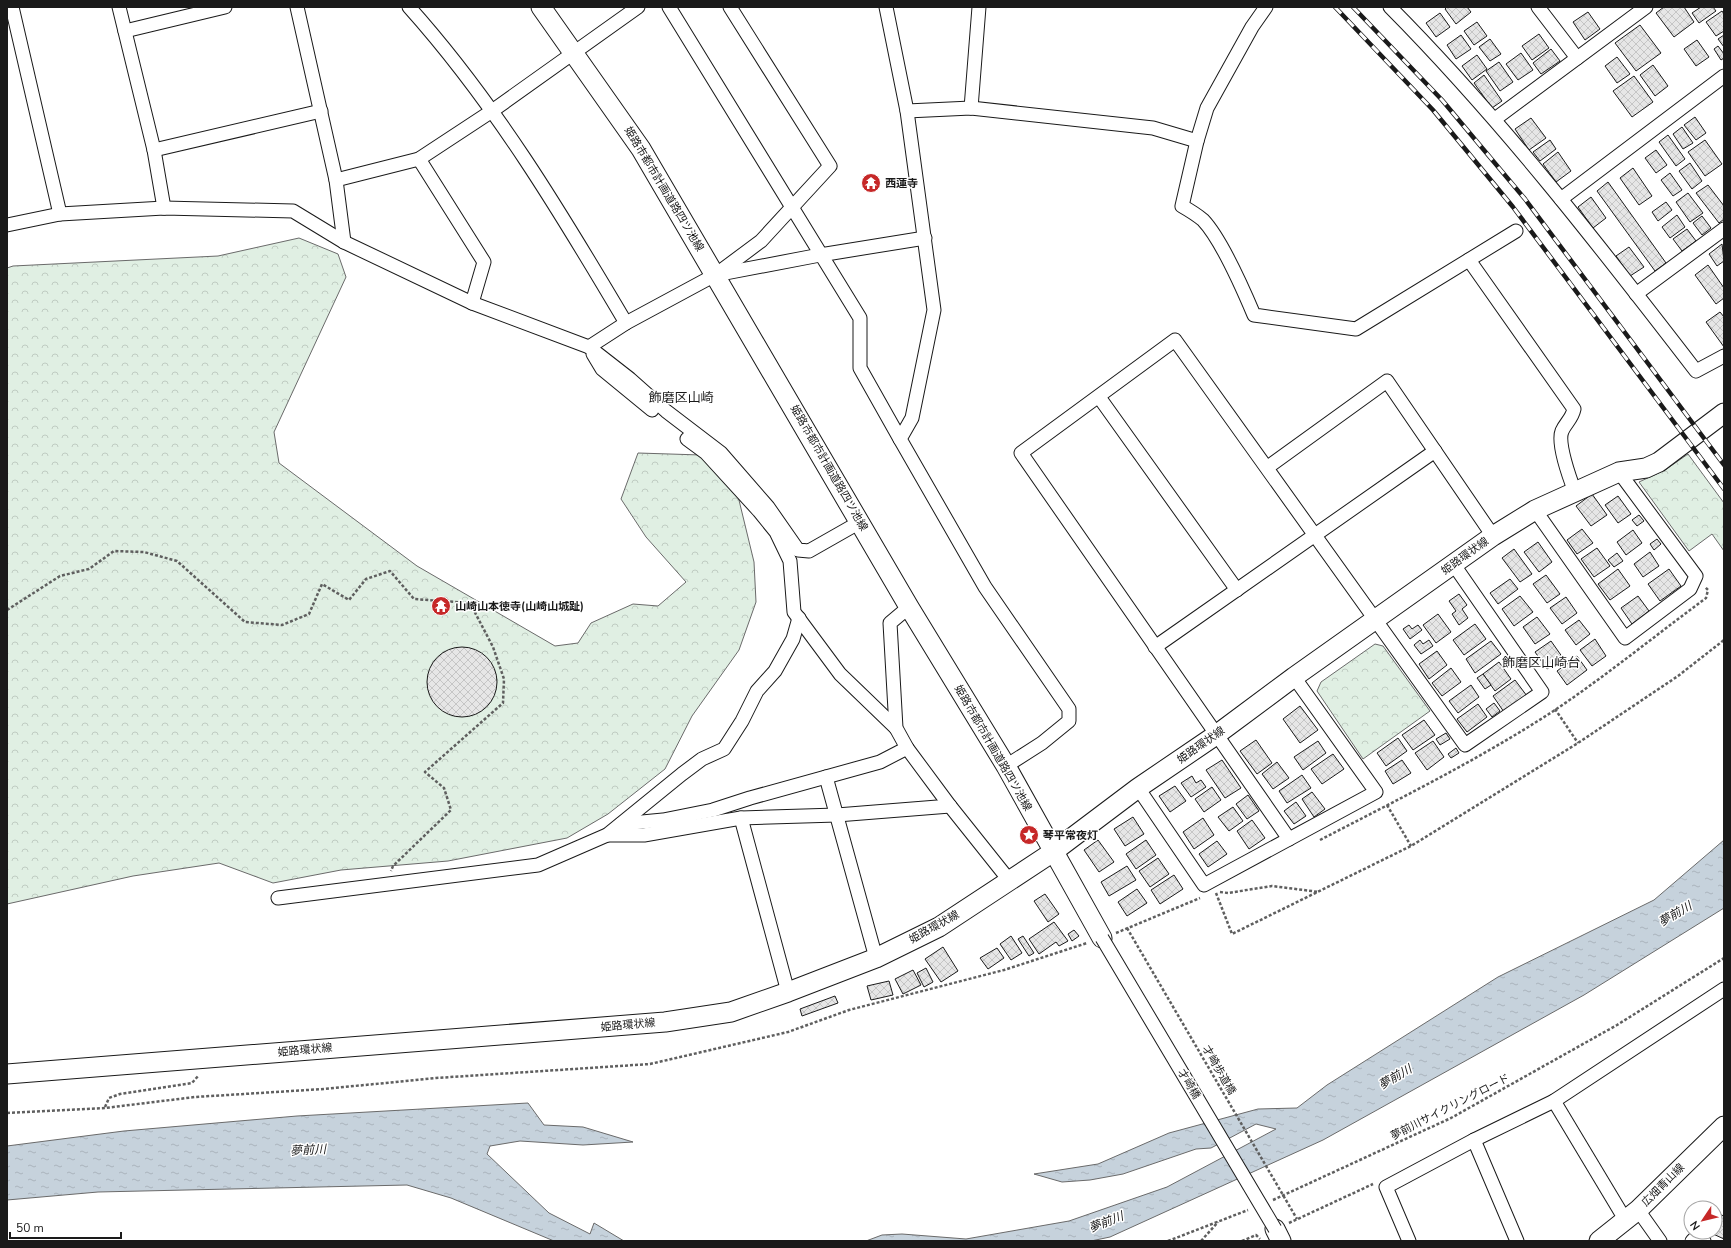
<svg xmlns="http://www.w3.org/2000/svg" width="1731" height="1248" viewBox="0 0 1731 1248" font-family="'Nunito Sans','Noto Sans JP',sans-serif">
  <defs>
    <pattern id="forest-crowns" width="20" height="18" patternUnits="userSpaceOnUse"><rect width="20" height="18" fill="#e0efe3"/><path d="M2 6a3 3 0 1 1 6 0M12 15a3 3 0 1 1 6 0" fill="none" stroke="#c0ccc2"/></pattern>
    <pattern id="water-ripples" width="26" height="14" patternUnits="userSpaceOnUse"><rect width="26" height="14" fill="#c6d2dc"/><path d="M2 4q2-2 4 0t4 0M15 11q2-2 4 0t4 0" fill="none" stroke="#aab4bc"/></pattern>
    <pattern id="building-cross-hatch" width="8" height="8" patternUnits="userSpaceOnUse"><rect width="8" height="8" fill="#e6e6e6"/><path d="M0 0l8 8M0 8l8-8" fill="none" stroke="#c5c5c5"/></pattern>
  </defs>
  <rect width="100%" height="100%" fill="#fff"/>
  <g fill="url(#forest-crowns)" stroke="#6a6a6a">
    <path d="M299,238L338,254L346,277L274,432L279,463L417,566L555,646L578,643L591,623L633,604L658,606L686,582L646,537L621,499L638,453L701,455L738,496L754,562L756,602L739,650L692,716L665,769L608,814L567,838L448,861L341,870L273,883L219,863L133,876L7,904V268L13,266L218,256Z"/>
    <path d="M1688,454L1724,503V551L1712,534L1689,551L1639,482L1665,470Z"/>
    <path d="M1375,644L1383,646L1430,711L1363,759L1317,691L1321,682Z"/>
  </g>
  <g fill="url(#water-ripples)" stroke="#6a6a6a">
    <path d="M1724,840V908L1584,995L1323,1140L1110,1237L1091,1241H866L882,1235L902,1234L966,1239L1069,1221L1167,1187L1276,1129L1256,1124L1211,1148L1196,1149L1123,1174L1090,1180L1062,1182L1034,1174L1098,1164L1169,1133L1258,1109L1297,1108L1327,1085L1498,977L1654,900Z"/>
    <path d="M528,1103L544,1125L583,1127L633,1142L583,1145L520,1141L490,1146L487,1154L549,1213L590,1234L594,1223L624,1241H554L451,1198L407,1185L98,1192L7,1200V1146L124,1131L297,1116Z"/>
  </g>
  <g fill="url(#building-cross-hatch)" stroke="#1a1a1a">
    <path d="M1447,7H1467L1471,12L1456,24L1445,9Z"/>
    <path d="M1664,7H1684L1694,22L1674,37L1656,13Z"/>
    <path d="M1701,7H1713L1716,11L1699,23L1692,13Z"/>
    <path d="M1722,11L1724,14V31L1716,36L1706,22Z"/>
    <path d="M1588,12L1600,29L1585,40L1573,22Z"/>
    <path d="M1440,13L1450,27L1436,37L1426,23Z"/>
    <path d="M1477,22L1487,36L1474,45L1464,31Z"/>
    <path d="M1640,25L1661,53L1636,71L1615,43Z"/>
    <path d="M1539,34L1549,48L1532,60L1522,46Z"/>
    <path d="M1461,35L1471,49L1456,59L1447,45Z"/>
    <path d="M1724,35V47L1718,39Z"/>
    <path d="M1490,39L1501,54L1490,61L1479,47Z"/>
    <path d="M1697,40L1709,57L1696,66L1684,49Z"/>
    <path d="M1718,46L1724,54V58L1721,60L1714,49Z"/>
    <path d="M1551,49L1560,61L1541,74L1533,63Z"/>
    <path d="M1521,53L1533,70L1518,80L1506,64Z"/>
    <path d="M1477,55L1487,69L1472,80L1462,66Z"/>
    <path d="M1617,57L1630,74L1617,83L1605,66Z"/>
    <path d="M1499,62L1513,82L1500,91L1486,71Z"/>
    <path d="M1653,65L1668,86L1655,96L1640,75Z"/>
    <path d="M1484,75L1502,101L1492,108L1474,83Z"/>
    <path d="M1634,76L1653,102L1632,117L1613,91Z"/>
    <path d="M1695,117L1706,133L1696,140L1684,125Z"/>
    <path d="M1531,118L1546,138L1529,150L1515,129Z"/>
    <path d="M1682,127L1693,143L1683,149L1673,134Z"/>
    <path d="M1668,135L1685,159L1676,166L1659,142Z"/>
    <path d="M1550,140L1556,149L1540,161L1533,152Z"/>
    <path d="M1705,140L1722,164L1705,176L1688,152Z"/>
    <path d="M1656,150L1667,165L1656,173L1645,158Z"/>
    <path d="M1558,152L1571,171L1556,182L1543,164Z"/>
    <path d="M1690,163L1702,181L1692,189L1679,171Z"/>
    <path d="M1633,168L1652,196L1639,205L1620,178Z"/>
    <path d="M1670,173L1682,190L1673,196L1661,180Z"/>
    <path d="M1608,182L1666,263L1655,271L1597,191Z"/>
    <path d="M1708,185L1724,206V219L1719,223L1696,193Z"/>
    <path d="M1688,193L1703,213L1690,222L1676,202Z"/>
    <path d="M1591,197L1606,218L1593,228L1578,207Z"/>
    <path d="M1666,202L1672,210L1658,221L1652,212Z"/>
    <path d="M1677,215L1685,227L1670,238L1662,227Z"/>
    <path d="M1702,216L1711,228L1702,235L1693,223Z"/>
    <path d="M1687,229L1696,241L1682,251L1673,239Z"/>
    <path d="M1722,244L1724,261L1717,266L1709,254Z"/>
    <path d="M1629,247L1644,267L1630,276L1616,256Z"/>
    <path d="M1708,265L1724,288V298L1716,304L1695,275Z"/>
    <path d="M1720,312L1724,317V347L1706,322Z"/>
    <path d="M1592,494L1607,515L1591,526L1576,506Z"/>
    <path d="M1618,496L1631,514L1618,523L1605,505Z"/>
    <path d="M1639,515L1644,521L1637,526L1632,520Z"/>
    <path d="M1582,529L1593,543L1577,554L1567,540Z"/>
    <path d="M1633,530L1642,543L1626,555L1617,542Z"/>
    <path d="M1657,539L1661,544L1654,550L1650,544Z"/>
    <path d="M1538,542L1552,562L1539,572L1524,552Z"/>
    <path d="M1597,548L1610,566L1594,577L1581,559Z"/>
    <path d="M1514,549L1532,574L1520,582L1502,558Z"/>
    <path d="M1650,552L1659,566L1643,577L1634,564Z"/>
    <path d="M1617,553L1623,561L1614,567L1608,560Z"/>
    <path d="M1618,569L1630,586L1610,600L1598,584Z"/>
    <path d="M1669,569L1681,586L1660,601L1648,584Z"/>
    <path d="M1546,575L1560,594L1547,603L1533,584Z"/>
    <path d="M1510,579L1518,589L1498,604L1490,593Z"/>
    <path d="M1459,594L1467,605L1462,609L1468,618L1459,625L1452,614L1456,611L1449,601Z"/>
    <path d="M1520,596L1533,612L1514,626L1502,609Z"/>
    <path d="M1638,596L1649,611L1632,624L1621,608Z"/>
    <path d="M1566,597L1577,613L1562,624L1550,608Z"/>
    <path d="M1438,614L1451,632L1436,643L1423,625Z"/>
    <path d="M1537,617L1550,634L1535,644L1523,627Z"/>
    <path d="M1579,620L1590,634L1576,645L1565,630Z"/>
    <path d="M1475,624L1486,639L1464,655L1453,640Z"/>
    <path d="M1409,625L1412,629L1418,625L1422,630L1410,639L1403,629Z"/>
    <path d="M1595,639L1606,656L1592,666L1580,650Z"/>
    <path d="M1420,640L1423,644L1429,640L1433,646L1421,654L1414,645Z"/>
    <path d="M1491,641L1501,654L1475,673L1466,659Z"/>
    <path d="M1551,641L1563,658L1547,669L1535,652Z"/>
    <circle cx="462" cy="682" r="35"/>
    <path d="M1437,651L1447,665L1429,679L1419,664Z"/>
    <path d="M1577,656L1587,670L1567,685L1557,671Z"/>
    <path d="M1499,662L1511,679L1495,691L1483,674Z"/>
    <path d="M1451,668L1461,682L1442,696L1432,683Z"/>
    <path d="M1483,674L1491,685L1485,689L1477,678Z"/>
    <path d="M1515,680L1527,696L1504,712L1493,696Z"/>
    <path d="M1471,685L1479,697L1458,713L1449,701Z"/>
    <path d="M1494,703L1500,711L1492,717L1486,709Z"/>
    <path d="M1478,704L1487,717L1467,732L1457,719Z"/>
    <path d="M1300,706L1318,730L1300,743L1283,719Z"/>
    <path d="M1424,720L1435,735L1413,750L1402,735Z"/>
    <path d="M1446,733L1450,739L1440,745L1436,739Z"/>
    <path d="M1398,738L1407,751L1386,766L1377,753Z"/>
    <path d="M1256,740L1272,763L1257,774L1240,751Z"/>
    <path d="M1318,741L1326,753L1303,770L1294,757Z"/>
    <path d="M1433,741L1444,757L1427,770L1415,753Z"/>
    <path d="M1456,748L1459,753L1451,758L1448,754Z"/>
    <path d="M1333,754L1344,769L1322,784L1311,769Z"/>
    <path d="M1222,760L1241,788L1225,798L1206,770Z"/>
    <path d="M1402,760L1411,773L1393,784L1385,771Z"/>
    <path d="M1277,762L1289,778L1273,789L1262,774Z"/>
    <path d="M1302,775L1311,788L1287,803L1279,791Z"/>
    <path d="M1192,776L1196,783L1201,780L1206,787L1191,797L1181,783Z"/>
    <path d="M1175,786L1186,801L1170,812L1159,796Z"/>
    <path d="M1212,787L1221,800L1204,812L1195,799Z"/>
    <path d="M1312,792L1325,809L1314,817L1302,799Z"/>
    <path d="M1248,795L1259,811L1247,819L1236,804Z"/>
    <path d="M1296,802L1306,816L1294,824L1284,811Z"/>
    <path d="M1233,807L1243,821L1229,831L1218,817Z"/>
    <path d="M1133,817L1144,834L1125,846L1114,829Z"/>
    <path d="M1203,818L1214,835L1194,849L1183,832Z"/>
    <path d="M1252,820L1265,838L1249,849L1237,831Z"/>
    <path d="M1098,840L1114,862L1099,872L1084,850Z"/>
    <path d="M1146,840L1156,855L1136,869L1126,854Z"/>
    <path d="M1217,841L1227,854L1208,867L1199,854Z"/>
    <path d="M1158,858L1169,874L1150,887L1139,871Z"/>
    <path d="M1127,866L1136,880L1109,896L1101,882Z"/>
    <path d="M1174,875L1183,889L1160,904L1151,890Z"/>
    <path d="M1137,889L1147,903L1127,916L1118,902Z"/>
    <path d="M1045,894L1059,914L1048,922L1034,901Z"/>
    <path d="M1054,922L1068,941L1059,946L1056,942L1039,954L1029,939Z"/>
    <path d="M1074,930L1079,936L1072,941L1068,934Z"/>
    <path d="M1011,936L1022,953L1011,960L1000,944Z"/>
    <path d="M1023,936L1034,953L1029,956L1018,939Z"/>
    <path d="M943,947L958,971L941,982L925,959Z"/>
    <path d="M997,948L1004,958L988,969L980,958Z"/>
    <path d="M926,968L933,982L924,987L917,973Z"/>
    <path d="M913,970L921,985L903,994L895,979Z"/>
    <path d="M889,981L893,995L871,1000L867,986Z"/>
    <path d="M835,996L838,1003L802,1016L800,1009Z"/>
    <path d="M1719,1214L1724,1216V1239L1711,1233L1715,1232V1223Z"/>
  </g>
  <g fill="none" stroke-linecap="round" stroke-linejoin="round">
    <g stroke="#1a1a1a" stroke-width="15">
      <g id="street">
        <path d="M12,7L60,214"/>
        <path d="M119,7L154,150L164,208"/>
        <path d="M297,7L336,180L344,242"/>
        <path d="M409,7C495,103 561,213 626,323"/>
        <path d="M669,7L860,318V368L900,439"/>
        <path d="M886,7L907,111L934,310L912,418L900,439L985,587L1069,709V721L1042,743L1006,766"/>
        <path d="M1266,7L1252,27L1207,108L1197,141L1182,206C1189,210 1197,215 1203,220C1222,240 1243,289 1254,315L1356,329L1516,231"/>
        <path d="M1390,7C1502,120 1599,245 1696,371L1724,356"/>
        <path d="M1538,7L1577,58"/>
        <path d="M125,31L225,7"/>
        <path d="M971,108L979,7"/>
        <path d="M907,111L971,108L1153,128L1197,141"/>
        <path d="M1495,119L1646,7"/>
        <path d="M154,150L321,111"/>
        <path d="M419,159L484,262L472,303"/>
        <path d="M336,180L419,159L492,111L638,7"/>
        <path d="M1561,199L1724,76"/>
        <path d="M7,225L60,214L164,208L293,211L344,242L472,303L589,347L630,379L666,411L721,453L768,507L798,550L809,551L860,522"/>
        <path d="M1469,260L1574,409C1572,419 1566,422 1562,431C1557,443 1570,479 1575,492"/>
        <path d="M718,273L761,241L830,166L730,7"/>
        <path d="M1636,294L1724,229"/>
        <path d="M589,347L626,323L715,275L820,255L925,238"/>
        <path d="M593,354L602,369L652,410"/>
        <path d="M1099,397L1237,590"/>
        <path d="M687,439L706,453L759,511L776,532L790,561L794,612L840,674L896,728"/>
        <path d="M1268,467L1387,381L1493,536"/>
        <path d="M1535,510L1625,638L1690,589L1696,576L1619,472"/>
        <path d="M909,607L890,623L896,728L907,748L950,806L1009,880"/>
        <path d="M1155,647L1435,451"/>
        <path d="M826,777L876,958"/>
        <path d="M1138,788L1204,885L1376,792L1294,677"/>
        <path d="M621,824L663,820L713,810L750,798L880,762L907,748"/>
        <path d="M607,835H644L741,818"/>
        <path d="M1289,839L1021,453L1175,340L1465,745L1542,692L1454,565"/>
        <path d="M278,898L538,865L607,835L682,774L702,759L724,749L742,721L757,691L775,671L793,639L799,618"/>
        <path d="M788,992L741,818L837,815L950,806"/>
        <path d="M1554,1101L1626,1221"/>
        <path d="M1474,1140L1517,1241"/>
        <path d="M1638,1210L1660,1241"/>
        <path d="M1409,1241L1386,1187L1474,1140L1554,1101L1724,989"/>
        <path d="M1692,1241L1696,1237L1704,1241"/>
      </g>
    </g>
    <g stroke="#1a1a1a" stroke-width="21">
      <g id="secondary">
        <path d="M541,7L641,149L909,607L1006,766L1102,938"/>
        <path d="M7,1074L665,1022L731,1012L788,992L876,958L939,927L1053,852L1138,788L1216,735L1294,677L1493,536L1535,510L1619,472L1646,468L1659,462L1724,413"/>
        <path d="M1275,1229L1281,1241"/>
        <path d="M1599,1241L1638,1210L1724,1126"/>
      </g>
    </g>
    <g stroke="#5f5f5f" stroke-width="2.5" stroke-dasharray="3 2" stroke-linecap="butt">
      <path d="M7,610L60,576L89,569L114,551L144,552L177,561L245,622L282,625L309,614L322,584L349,600L366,579L390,571L414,599L470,603L493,647L504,679L503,703L425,772L444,788L451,810L393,866L391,871"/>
      <path d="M1555,709L1578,743"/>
      <path d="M1387,805L1411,846"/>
      <path d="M1320,840C1399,799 1480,759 1555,710C1607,675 1656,635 1706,598L1708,590L1705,587"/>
      <path d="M1220,892L1228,893L1272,886L1319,892"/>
      <path d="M1216,893L1232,934L1411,846L1578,743L1678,676L1724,640"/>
      <path d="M1116,933L1200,898"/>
      <path d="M105,1107L109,1098L120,1094L192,1083L199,1075"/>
      <path d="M7,1113L105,1108L195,1097L324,1089L436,1078L650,1064L788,1032L849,1010L1004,970L1087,943"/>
      <path d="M1273,1200L1451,1118L1617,1025L1724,958"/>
      <path d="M1289,1223L1373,1184"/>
      <path d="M1168,1241L1248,1210"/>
      <path d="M1201,1241L1218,1222"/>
      <path d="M1242,1241L1256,1235L1260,1239"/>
    </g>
    <use href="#street" stroke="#fff" stroke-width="13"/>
    <use href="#secondary" stroke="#fff" stroke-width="19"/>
    <g stroke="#1a1a1a" stroke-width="4.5">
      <g id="rail">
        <path d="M1335,7L1433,110L1513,207L1724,489"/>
        <path d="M1353,7L1442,100L1525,199L1724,465"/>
      </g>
    </g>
    <use href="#rail" stroke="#fff" stroke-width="3" stroke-dasharray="9" stroke-linecap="butt"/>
    <g stroke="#1a1a1a" stroke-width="15" stroke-linecap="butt">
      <path id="street-bridge" d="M1102,938L1275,1229"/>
    </g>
    <path stroke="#5f5f5f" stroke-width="2.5" stroke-dasharray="3 2" stroke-linecap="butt" d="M1127,928L1297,1219"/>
    <use href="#street-bridge" stroke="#fff" stroke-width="13"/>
  </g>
  <defs>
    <g id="temple-disc" transform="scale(1)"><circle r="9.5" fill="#c62828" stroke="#fff"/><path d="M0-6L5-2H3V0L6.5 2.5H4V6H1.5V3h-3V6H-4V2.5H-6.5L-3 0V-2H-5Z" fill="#fff"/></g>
    <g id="sight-disc" transform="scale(1)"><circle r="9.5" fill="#c62828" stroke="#fff"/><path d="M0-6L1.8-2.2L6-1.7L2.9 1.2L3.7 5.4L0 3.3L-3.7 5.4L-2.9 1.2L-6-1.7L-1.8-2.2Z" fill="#fff"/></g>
  </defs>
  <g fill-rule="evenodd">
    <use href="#temple-disc" x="871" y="183"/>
    <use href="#temple-disc" x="441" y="606"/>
    <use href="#sight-disc" x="1029" y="835"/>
  </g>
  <g text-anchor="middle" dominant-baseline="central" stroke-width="3" stroke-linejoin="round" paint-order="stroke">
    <g font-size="11" font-weight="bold" fill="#1a1a1a" stroke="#fff" text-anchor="start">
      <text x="885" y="183">西蓮寺</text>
      <text x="455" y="606">山崎山本徳寺(山崎山城趾)</text>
      <text x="1043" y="835">琴平常夜灯</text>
    </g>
    <g font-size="11" fill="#1a1a1a" stroke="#fff">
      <text transform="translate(664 189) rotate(59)">姫路市都市計画道路四ツ池線</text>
      <text transform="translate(829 468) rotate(60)">姫路市都市計画道路四ツ池線</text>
      <text transform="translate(1465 556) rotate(-36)">姫路環状線</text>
      <text transform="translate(1201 745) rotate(-35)">姫路環状線</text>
      <text transform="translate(993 748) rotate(60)">姫路市都市計画道路四ツ池線</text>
      <text transform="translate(934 927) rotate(-29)">姫路環状線</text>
      <text transform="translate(628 1025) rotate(-5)">姫路環状線</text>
      <text transform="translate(305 1050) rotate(-5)">姫路環状線</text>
      <text transform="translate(1219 1070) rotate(60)">才崎歩道橋</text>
      <text transform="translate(1189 1084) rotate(59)">才崎橋</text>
      <text transform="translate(1450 1107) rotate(-27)">夢前川サイクリングロード</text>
      <text transform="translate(1663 1185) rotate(-45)">広畑青山線</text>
    </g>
    <g font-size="12" font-style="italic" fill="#1a1a1a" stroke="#fff">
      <text transform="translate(1675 914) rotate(-30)">夢前川</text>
      <text transform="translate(1395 1077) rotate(-30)">夢前川</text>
      <text transform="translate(308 1150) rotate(-3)">夢前川</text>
      <text transform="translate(1106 1222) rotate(-21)">夢前川</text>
    </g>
    <g font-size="13" fill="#1a1a1a" stroke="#fff">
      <text x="681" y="398">飾磨区山崎</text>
      <text x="1541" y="663">飾磨区山崎台</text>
    </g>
  </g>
  <rect width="1731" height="1248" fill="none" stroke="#1a1a1a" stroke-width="16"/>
  <g transform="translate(1703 1220) rotate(235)"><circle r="19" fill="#ffffff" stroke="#a3a3a3"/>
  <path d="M0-3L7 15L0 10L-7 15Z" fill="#c62828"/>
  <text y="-6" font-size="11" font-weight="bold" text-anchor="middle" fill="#1a1a1a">N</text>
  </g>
  <path d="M10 1232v6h111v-6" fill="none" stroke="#1a1a1a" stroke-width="2"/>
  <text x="16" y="1232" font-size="12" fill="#1a1a1a" stroke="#ffffff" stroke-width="3" paint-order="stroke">50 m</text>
</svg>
